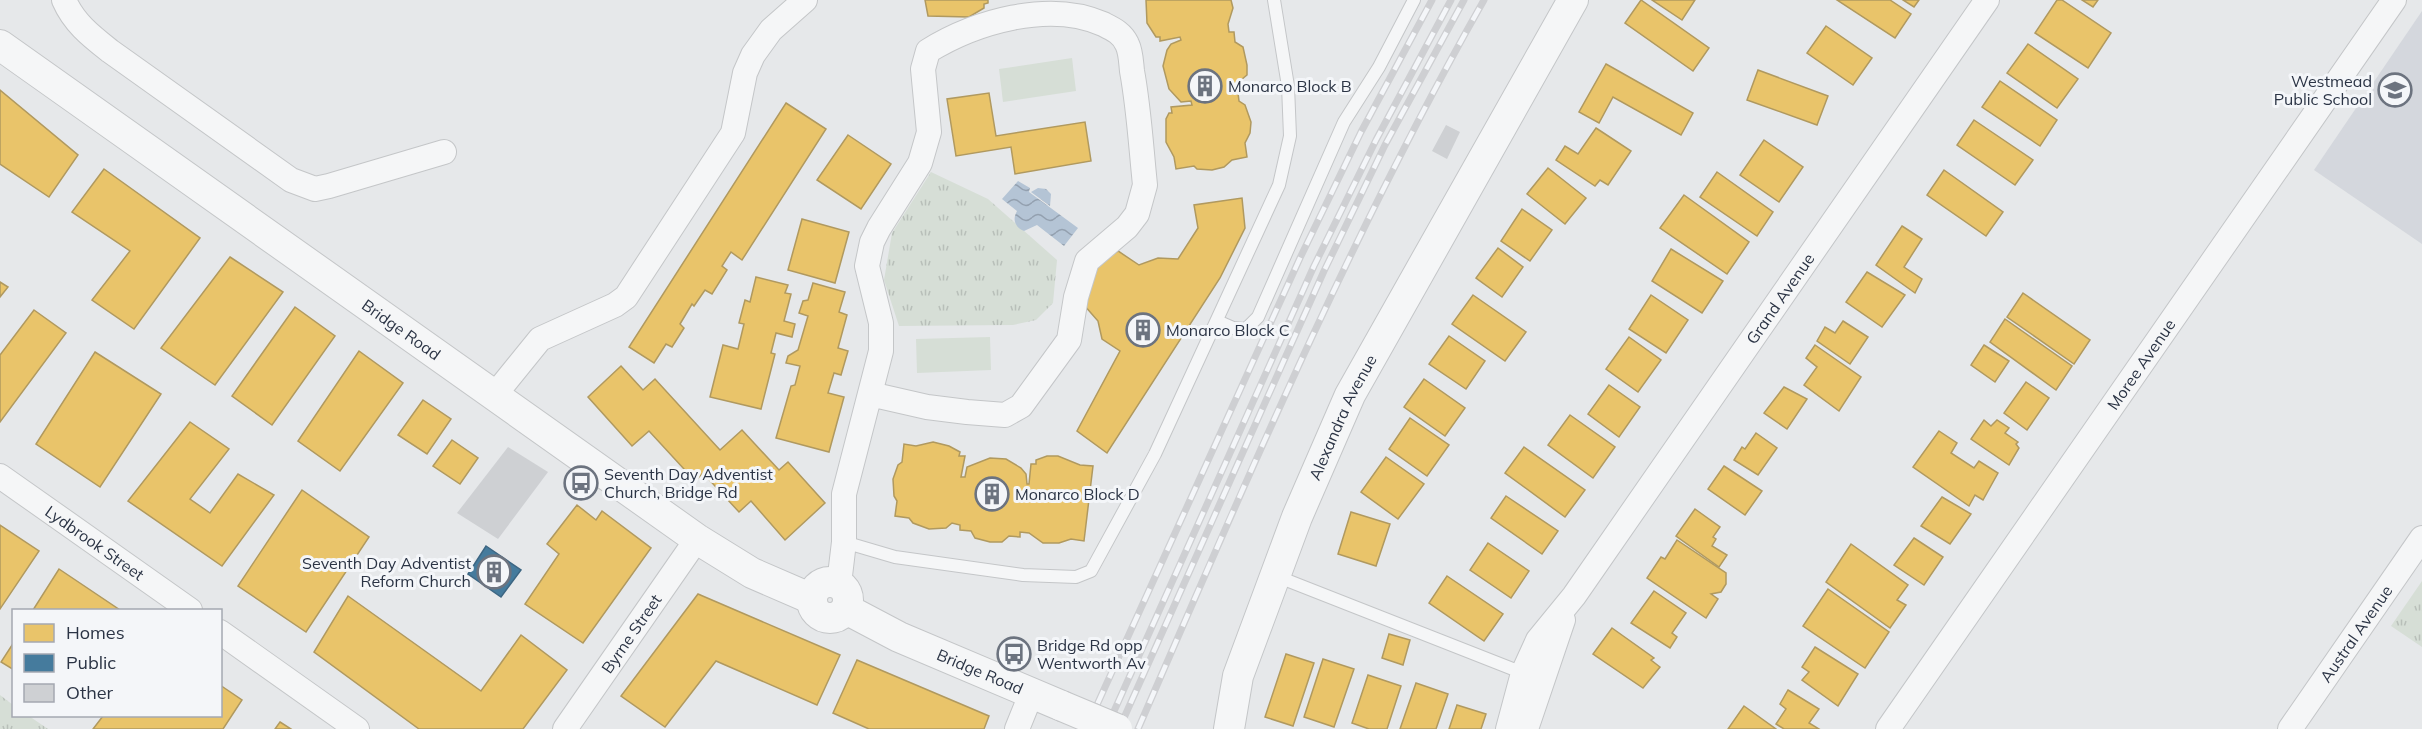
<svg xmlns="http://www.w3.org/2000/svg" width="2422" height="729" viewBox="0 0 2422 729" font-family="Mulish,sans-serif">
  <defs>
    <pattern id="park-tufts" width="24" height="20" patternUnits="userSpaceOnUse" patternTransform="scale(1.5)"><rect width="24" height="20" fill="#d6ded6"/><path d="M3 7l-1-3M5 7V3M7 7l1-3M15 17l-1-3M17 17v-4M19 17l1-3" fill="none" stroke="#b8bfb9"/></pattern>
    <pattern id="water-waves" width="16" height="10" patternUnits="userSpaceOnUse" patternTransform="scale(1.5)"><rect width="16" height="10" fill="#b4c4d5"/><path d="M0 5q4-4 8 0t8 0" fill="none" stroke="#93a0af"/></pattern>
  </defs>
  <rect width="100%" height="100%" fill="#e6e8ea"/>
  <path fill="#d4d7dd" d="M2422,11V244L2314,170Z"/>
  <g fill="#d6ded6">
    <path d="M1072,58L1076,91L1003,102L999,69Z"/>
    <path d="M990,337L991,370L917,373L916,339Z"/>
  </g>
  <g fill="url(#park-tufts)">
    <path d="M931,172L988,199L1057,260L1053,303L1036,320L1013,325L899,326L884,280L892,233Z"/>
    <path d="M2422,581V647L2391,626Z"/>
    <path d="M0,695L13,705L14,716H29L48,729H0Z"/>
  </g>
  <g fill="url(#water-waves)">
    <path d="M1018,181L1030,188L1029,192L1078,228L1064,246L1037,225L1024,231C1015,227 1012,220 1017,211L1002,199Z"/>
    <path d="M1038,188L1046,189L1051,194L1050,206L1031,192Z"/>
  </g>
  <g fill="#e9c46a" stroke="#b0995f" stroke-width="1.5">
    <path d="M925,0H988V3L984,4V8L969,17L928,16Z"/>
    <path d="M1146,0H1231L1233,8L1228,24L1229,32H1234L1235,42L1243,47L1247,65V75L1241,80L1243,92L1238,93L1239,101L1245,105L1251,122L1250,133L1245,143L1247,157L1232,160L1224,167L1212,170L1197,169L1194,166L1176,169L1174,157L1166,142V119L1169,113H1172L1171,107L1192,105L1191,101L1181,102L1169,89L1163,66L1167,50L1171,44L1181,40L1180,37L1160,41V37H1156L1147,23Z"/>
    <path d="M1641,0L1709,48L1693,71L1625,23Z"/>
    <path d="M1652,0H1695L1682,20Z"/>
    <path d="M1837,0H1890L1911,14L1895,38Z"/>
    <path d="M1903,0H1919L1914,7Z"/>
    <path d="M2057,0H2062L2111,33L2088,68L2035,33Z"/>
    <path d="M2082,0H2098L2093,7Z"/>
    <path d="M1826,26L1872,58L1853,85L1807,53Z"/>
    <path d="M2028,44L2078,79L2057,108L2007,73Z"/>
    <path d="M1606,64L1693,113L1681,135L1613,97L1599,123L1579,112Z"/>
    <path d="M1758,70L1828,96L1817,125L1747,100Z"/>
    <path d="M2000,81L2057,120L2040,146L1982,107Z"/>
    <path d="M0,90L78,155L49,197L0,164Z"/>
    <path d="M989,93L996,136L1085,122L1091,161L1015,174L1011,147L956,156L947,99Z"/>
    <path d="M786,103L826,129L742,260L731,252L722,266L727,270L712,294L705,290L694,306L692,304L680,324L684,328L672,347L666,344L654,363L629,347Z"/>
    <path d="M1974,120L2033,160L2015,185L1957,145Z"/>
    <path d="M1596,128L1631,151L1608,185L1600,180L1595,186L1556,160L1565,146L1578,154Z"/>
    <path d="M848,135L891,164L861,209L817,180Z"/>
    <path d="M1764,140L1803,167L1779,202L1740,175Z"/>
    <path d="M1548,168L1586,198L1565,224L1527,194Z"/>
    <path d="M104,169L200,238L134,329L92,300L130,251L72,212Z"/>
    <path d="M1944,170L2003,212L1986,236L1927,195Z"/>
    <path d="M1717,172L1773,212L1757,236L1700,197Z"/>
    <path d="M1684,195L1749,242L1727,274L1660,228Z"/>
    <path d="M1242,198L1245,228L1220,278L1107,453L1077,431L1120,351L1102,339L1098,321L1084,305L1088,278L1102,260L1118,251L1139,265L1158,258L1178,259L1198,228L1194,205Z"/>
    <path d="M1522,209L1552,230L1530,261L1501,241Z"/>
    <path d="M802,219L849,232L835,283L788,270Z"/>
    <path d="M1902,226L1922,239L1904,267L1922,279L1915,293L1876,265Z"/>
    <path d="M1498,248L1523,267L1502,297L1476,278Z"/>
    <path d="M1671,249L1723,281L1702,313L1652,281Z"/>
    <path d="M230,257L283,292L215,385L161,348Z"/>
    <path d="M1867,272L1905,295L1882,327L1846,302Z"/>
    <path d="M756,277L788,285L785,293L791,294L784,321L795,324L792,337L776,333L771,353L775,354L761,409L710,397L723,345L738,349L744,324L739,323L745,300L750,302Z"/>
    <path d="M0,282L8,287L0,297Z"/>
    <path d="M813,283L845,292L839,312L847,315L838,348L848,351L841,375L834,373L828,393L844,397L829,452L776,438L791,386L795,385L800,366L786,363L788,356L798,350L808,316L799,313L803,301L808,300Z"/>
    <path d="M2023,293L2090,340L2074,364L2007,317Z"/>
    <path d="M1473,295L1526,332L1505,361L1452,324Z"/>
    <path d="M1651,295L1688,320L1666,353L1629,329Z"/>
    <path d="M295,307L335,336L272,425L232,396Z"/>
    <path d="M34,310L66,333L0,422V355Z"/>
    <path d="M2005,319L2072,366L2056,390L1990,342Z"/>
    <path d="M1843,321L1868,337L1850,364L1817,341L1825,327L1835,333Z"/>
    <path d="M1449,336L1485,361L1466,389L1429,364Z"/>
    <path d="M1629,337L1661,360L1638,392L1606,369Z"/>
    <path d="M1815,345L1861,377L1839,411L1804,385L1817,367L1806,358Z"/>
    <path d="M1984,345L2009,361L1995,382L1971,365Z"/>
    <path d="M359,351L403,383L340,471L298,441Z"/>
    <path d="M95,352L161,394L100,487L36,444Z"/>
    <path d="M621,366L643,390L655,379L720,450L742,430L779,470L788,462L825,503L785,540L751,501L739,512L703,473L695,481L649,431L632,446L588,397Z"/>
    <path d="M1424,379L1465,408L1445,436L1404,407Z"/>
    <path d="M2026,382L2049,398L2027,430L2004,413Z"/>
    <path d="M1609,385L1640,407L1619,437L1588,414Z"/>
    <path d="M1784,387L1807,399L1787,429L1764,413Z"/>
    <path d="M423,400L451,419L427,454L398,435Z"/>
    <path d="M1570,415L1615,447L1593,478L1548,445Z"/>
    <path d="M1410,418L1449,445L1427,476L1389,449Z"/>
    <path d="M1984,420L1991,426L1997,420L2009,428L2005,433L2018,442L2016,444L2019,448L2009,465L1971,439Z"/>
    <path d="M190,422L229,449L190,499L210,513L238,474L274,495L222,566L128,501Z"/>
    <path d="M1939,431L1957,443L1951,453L1974,468L1979,461L1998,473L1983,500L1975,495L1969,506L1913,467Z"/>
    <path d="M1756,433L1777,448L1758,475L1734,460L1742,447L1745,449Z"/>
    <path d="M452,440L478,458L460,484L433,466Z"/>
    <path d="M933,442L949,446L960,452L959,456H965L961,477H965L967,467L990,458L1006,459L1021,468L1026,474L1027,484H1029L1031,464H1036V460L1047,456H1058L1080,465L1093,466L1084,541L1071,539L1059,543H1043L1029,533L1020,532V537L1009,536L1002,542H990L975,538L971,531L960,530V525L952,523L946,528L929,529L913,523L909,518L895,516L897,501L894,496L893,479L898,465L902,462L904,444L916,446Z"/>
    <path d="M1524,447L1585,490L1565,517L1505,473Z"/>
    <path d="M1386,457L1424,484L1398,519L1361,492Z"/>
    <path d="M1724,466L1762,491L1745,515L1708,489Z"/>
    <path d="M302,490L369,537L306,632L238,586Z"/>
    <path d="M1506,496L1558,531L1542,554L1491,518Z"/>
    <path d="M1942,497L1971,514L1950,544L1921,526Z"/>
    <path d="M577,505L596,520L602,511L651,548L583,643L525,604L559,554L547,544Z"/>
    <path d="M1695,509L1720,527L1713,537L1716,539L1712,546L1727,555L1719,567L1676,536Z"/>
    <path d="M1351,512L1390,524L1376,566L1338,554Z"/>
    <path d="M0,525L39,551L0,609Z"/>
    <path d="M1914,538L1943,557L1924,585L1894,565Z"/>
    <path d="M1677,540L1726,573V584L1721,592L1711,594L1718,599L1706,618L1647,578L1661,557L1665,559Z"/>
    <path d="M1488,543L1529,571L1511,598L1470,570Z"/>
    <path d="M1851,544L1908,585L1897,600L1906,605L1890,628L1826,582Z"/>
    <path d="M59,569L120,610H33Z"/>
    <path d="M1447,576L1503,614L1484,641L1429,603Z"/>
    <path d="M1828,589L1889,632L1865,668L1803,626Z"/>
    <path d="M1654,591L1686,613L1672,633L1677,637L1670,648L1631,623Z"/>
    <path d="M698,594L840,655L817,705L716,661L665,727L621,696Z"/>
    <path d="M348,596L481,691L521,635L567,670L523,729H419L314,652Z"/>
    <path d="M1612,628L1654,658L1651,660L1660,667L1643,688L1593,654Z"/>
    <path d="M1389,634L1410,640L1403,665L1382,658Z"/>
    <path d="M14,642V670L1,662Z"/>
    <path d="M1815,647L1858,674L1838,706L1802,680L1809,672L1802,667Z"/>
    <path d="M1286,654L1314,663L1293,726L1265,717Z"/>
    <path d="M1323,659L1354,669L1334,727L1304,717Z"/>
    <path d="M857,660L989,716L984,729H869L833,713Z"/>
    <path d="M1368,675L1401,686L1387,729H1369L1352,723Z"/>
    <path d="M1416,683L1448,694L1436,729H1400Z"/>
    <path d="M220,685L242,700L223,729H93L103,716H220Z"/>
    <path d="M1788,690L1819,709L1809,723L1819,729H1784L1776,724L1786,709L1780,704Z"/>
    <path d="M1457,705L1486,714L1481,729H1449Z"/>
    <path d="M1744,706L1776,729H1728Z"/>
    <path d="M280,722L291,729H275Z"/>
  </g>
  <path fill="#457b9d" stroke="#3d6683" stroke-width="1.5" d="M486,546L521,570L501,597L468,574Z"/>
  <g fill="#ced0d3">
    <path d="M1446,125L1460,132L1447,159L1432,151Z"/>
    <path d="M508,447L548,472L498,539L457,513Z"/>
  </g>
  <g fill="none" stroke-linecap="round" stroke-linejoin="round">
    <g stroke="#c4c6c8" stroke-width="14">
      <g id="service">
        <path d="M1217,321L1233,328L1246,329L1258,317L1344,122L1379,67L1414,0"/>
        <path d="M844,542L895,557L1023,575L1076,577L1091,571L1155,454L1279,185L1290,136L1288,86L1274,0"/>
        <path d="M1276,576L1523,673"/>
      </g>
    </g>
    <g stroke="#c4c6c8" stroke-width="26">
      <g id="minor">
        <path d="M64,0C74,23 91,36 110,51L291,180L315,189L329,186L444,152"/>
        <path d="M493,397L540,339L615,305L626,297L733,133L745,73L753,55L771,30L805,0"/>
        <path id="s1" d="M0,476L190,610"/>
        <path d="M839,584L844,542V494L881,351V323L867,266L872,242L879,228L920,163L929,132L923,69L928,51C975,22 1049,0 1103,24C1113,29 1122,33 1127,44C1131,52 1131,62 1132,71C1139,109 1141,147 1145,185L1137,214L1127,227L1087,261L1076,297L1069,340L1021,406L1005,415L967,412L927,407L870,394"/>
        <path d="M220,632L357,729"/>
        <path id="s2" d="M565,729L697,539"/>
        <path d="M1017,729L1032,692"/>
        <path id="s3" d="M1508,729L1523,673L1538,640L1574,596L1987,0"/>
        <path d="M1526,729L1563,620"/>
        <path id="s4" d="M1888,729L2394,0"/>
        <path id="s5" d="M2290,729L2422,538"/>
      </g>
    </g>
    <g stroke="#c4c6c8" stroke-width="32">
      <g id="tertiary">
        <path id="s6" d="M0,45L697,539L752,573L812,599"/>
        <circle cx="830" cy="600" r="18"/>
        <path id="s7" d="M846,609L899,637L1062,706"/>
        <path id="s8" d="M1229,729L1238,676L1297,517L1350,395L1573,0"/>
      </g>
    </g>
    <use href="#service" stroke="#f5f6f7" stroke-width="12"/>
    <use href="#minor" stroke="#f5f6f7" stroke-width="24"/>
    <use href="#tertiary" stroke="#f5f6f7" stroke-width="30"/>
    <g stroke="#cecfd2" stroke-width="7">
      <g id="rail">
        <path d="M1086,729L1300,258L1361,132L1432,0"/>
        <path d="M1106,729L1314,266L1376,140L1451,0"/>
        <path d="M1119,729L1324,271L1385,145L1464,0"/>
        <path d="M1138,729C1245,483 1351,234 1484,0"/>
      </g>
    </g>
    <use href="#rail" stroke="#f4f6f9" stroke-width="4.5" stroke-dasharray="14" stroke-linecap="butt"/>
    <g stroke="#c4c6c8" stroke-width="32" stroke-linecap="butt">
      <path id="tertiary-bridge" d="M1062,706L1117,729"/>
    </g>
    <use href="#tertiary-bridge" stroke="#f5f6f7" stroke-width="30"/>
  </g>
  <defs>
    <g id="building-ring" transform="scale(1.725)"><circle r="9.5" fill="#f4f6f9" stroke="#6c737f" stroke-width="1.5"/><path d="M-4-6H4V6H1V3H-1V6H-4ZM-2.5-4.3h1.7v1.8h-1.7ZM.8-4.3h1.7v1.8H.8ZM-2.5-1h1.7V.8h-1.7ZM.8-1h1.7V.8H.8Z" fill="#6c737f"/></g>
    <g id="school-ring" transform="scale(1.725)"><circle r="9.5" fill="#f4f6f9" stroke="#6c737f" stroke-width="1.5"/><path d="M0-5L7-2L0 1L-7-2ZM-4 1L0 2.5L4 1V4Q0 6-4 4Z" fill="#6c737f"/></g>
    <g id="bus-ring" transform="scale(1.725)"><circle r="9.5" fill="#f4f6f9" stroke="#6c737f" stroke-width="1.5"/><path d="M-5-6H5V4H4V6H2V4H-2V6H-4V4H-5ZM-3.5-4V0h7V-4ZM-3.5 1.2v1.5H-2V1.2ZM2 1.2v1.5H3.5V1.2Z" fill="#6c737f"/></g>
  </defs>
  <g fill-rule="evenodd">
    <use href="#building-ring" x="1205" y="86"/>
    <use href="#school-ring" x="2395" y="90"/>
    <use href="#building-ring" x="1143" y="330"/>
    <use href="#bus-ring" x="581" y="483"/>
    <use href="#building-ring" x="992" y="494"/>
    <use href="#building-ring" x="494" y="572"/>
    <use href="#bus-ring" x="1014" y="654"/>
  </g>
  <g text-anchor="middle" dominant-baseline="central" stroke-width="6" stroke-linejoin="round" paint-order="stroke">
    <g font-size="16" fill="#2b3445" stroke="#f4f6f9" text-anchor="start">
      <text x="2372" y="81" text-anchor="end">Westmead<tspan x="2372" dy="18">Public School</tspan></text>
      <text x="1228" y="86">Monarco Block B</text>
      <text x="1166" y="330">Monarco Block C</text>
      <text x="604" y="474">Seventh Day Adventist<tspan x="604" dy="18">Church, Bridge Rd</tspan></text>
      <text x="1015" y="494">Monarco Block D</text>
      <text x="471" y="563" text-anchor="end">Seventh Day Adventist<tspan x="471" dy="18">Reform Church</tspan></text>
      <text x="1037" y="645">Bridge Rd opp<tspan x="1037" dy="18">Wentworth Av</tspan></text>
    </g>
    <g font-size="16" fill="#2b3445" stroke="#f4f6f9">
      <text stroke="none"><textPath href="#s3" startOffset="513">Grand Avenue</textPath></text>
      <text stroke="none"><textPath href="#s6" startOffset="492">Bridge Road</textPath></text>
      <text stroke="none"><textPath href="#s4" startOffset="444">Moree Avenue</textPath></text>
      <text stroke="none"><textPath href="#s8" startOffset="333">Alexandra Avenue</textPath></text>
      <text stroke="none"><textPath href="#s1" startOffset="116">Lydbrook Street</textPath></text>
      <text stroke="none"><textPath href="#s2" startOffset="116">Byrne Street</textPath></text>
      <text stroke="none"><textPath href="#s5" startOffset="116">Austral Avenue</textPath></text>
      <text stroke="none"><textPath href="#s7" startOffset="148">Bridge Road</textPath></text>
    </g>
  </g>
  <rect x="12" y="609" width="210" height="108" fill="#f4f6f9" stroke="#a4a8b1" stroke-width="1.5"/>
  <rect x="24" y="624" width="30" height="18" fill="#e9c46a" stroke="#a4a8b1" stroke-width="1.5"/>
  <text x="66" y="639" font-size="18" fill="#2b3445">Homes</text>
  <rect x="24" y="654" width="30" height="18" fill="#457b9d" stroke="#a4a8b1" stroke-width="1.5"/>
  <text x="66" y="669" font-size="18" fill="#2b3445">Public</text>
  <rect x="24" y="684" width="30" height="18" fill="#ced0d3" stroke="#a4a8b1" stroke-width="1.5"/>
  <text x="66" y="699" font-size="18" fill="#2b3445">Other</text>
</svg>
